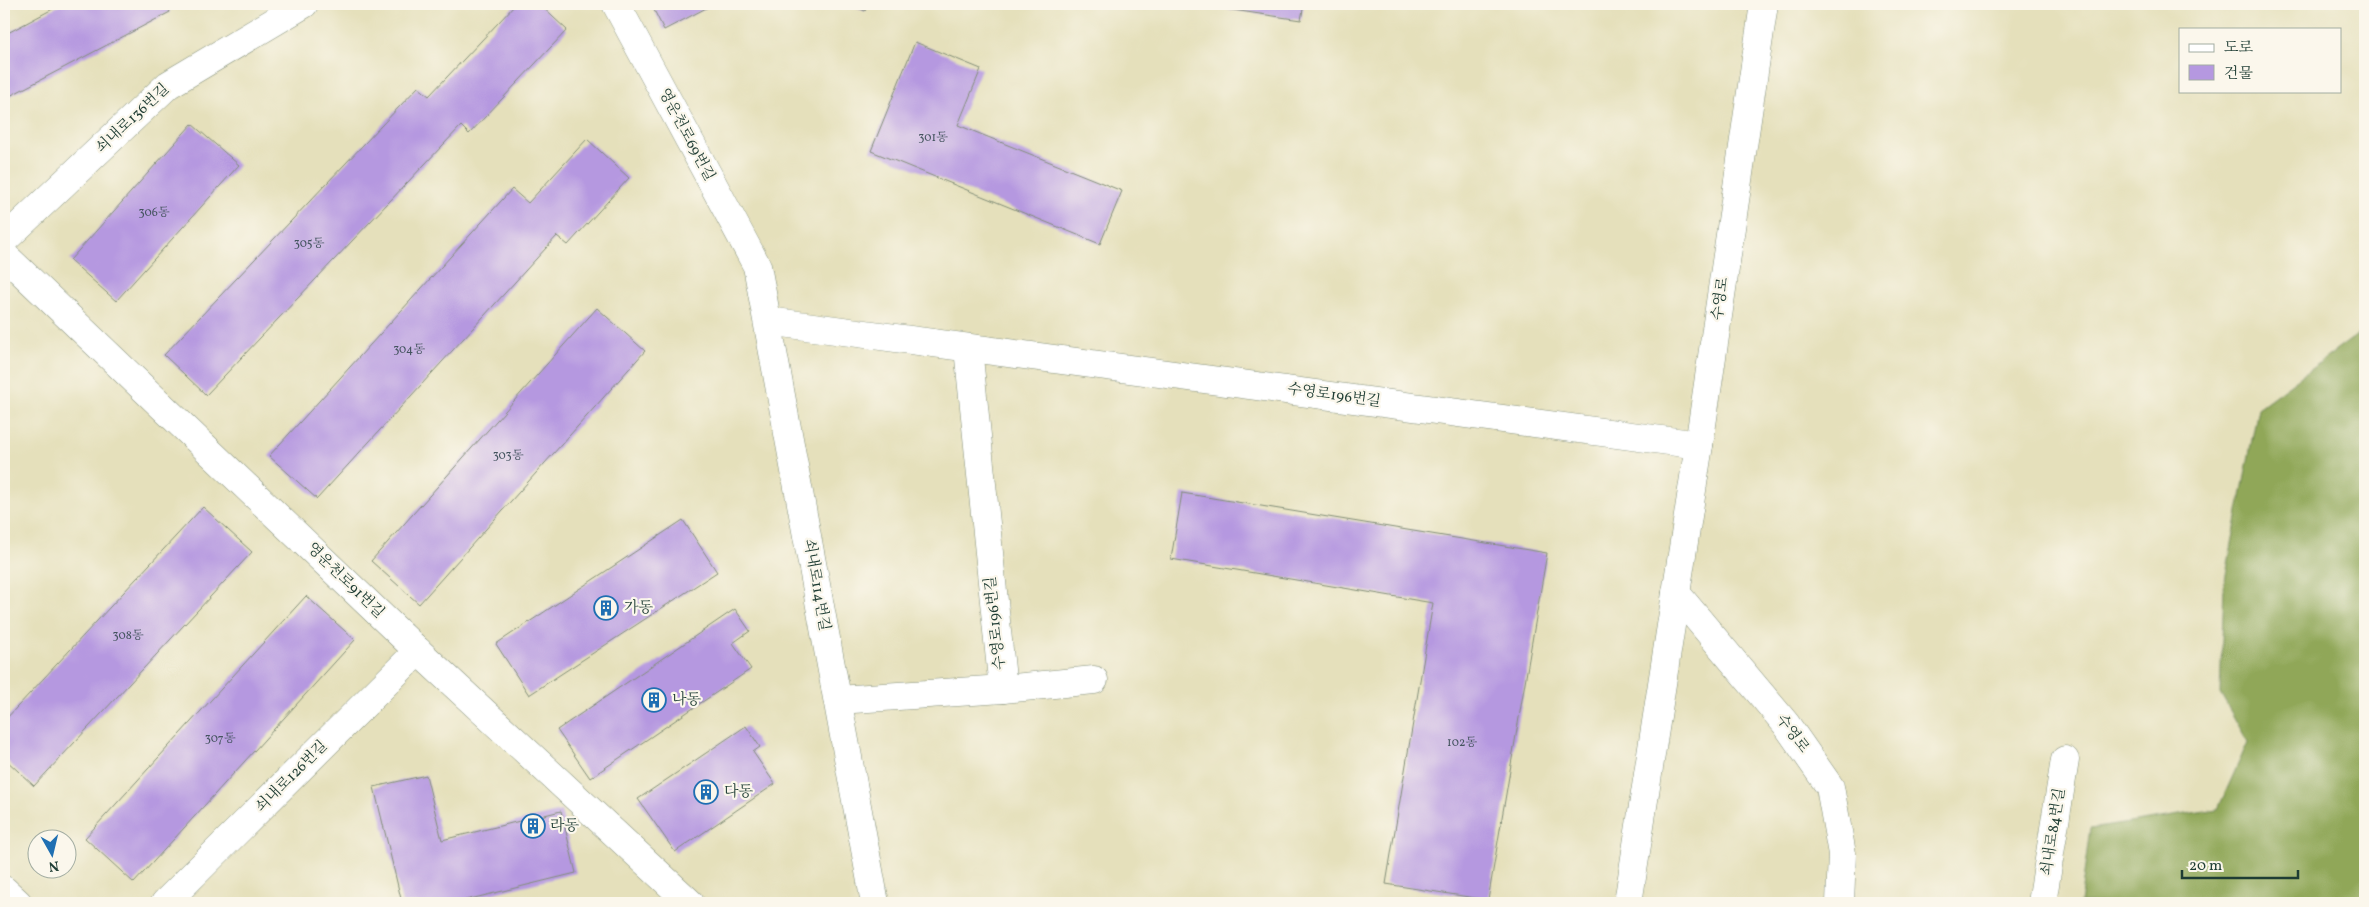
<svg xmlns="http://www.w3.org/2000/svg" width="2369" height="907" viewBox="0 0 2369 907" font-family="Vollkorn,'Noto Serif KR',serif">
  <rect width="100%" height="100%" fill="#fbf7ec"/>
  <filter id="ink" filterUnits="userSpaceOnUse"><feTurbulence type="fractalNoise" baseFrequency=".02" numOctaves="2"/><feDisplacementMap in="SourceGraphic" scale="10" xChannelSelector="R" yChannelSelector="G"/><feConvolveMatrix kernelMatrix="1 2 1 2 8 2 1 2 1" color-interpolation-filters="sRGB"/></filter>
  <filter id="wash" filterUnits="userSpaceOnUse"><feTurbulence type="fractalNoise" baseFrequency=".0096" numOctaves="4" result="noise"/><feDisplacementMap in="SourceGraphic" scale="20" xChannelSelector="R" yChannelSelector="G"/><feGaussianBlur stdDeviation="1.12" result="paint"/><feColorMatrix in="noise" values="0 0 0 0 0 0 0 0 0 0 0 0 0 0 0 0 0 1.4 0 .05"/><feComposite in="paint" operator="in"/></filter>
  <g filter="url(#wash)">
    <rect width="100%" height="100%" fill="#e5e0bb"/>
    <path fill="#90a758" stroke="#587246" d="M2365,329V903H2080L2090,829L2218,809L2248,742L2220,693L2224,585L2258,408Z"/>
    <g id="blocks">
      <g fill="#b598e0">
        <path d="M62,4H166L170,12L4,99V35Z"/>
        <path d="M516,4H539L567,30L469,134L461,126L206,395L164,355L418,87L429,96Z"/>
        <path d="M651,4H714L664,30Z"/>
        <path d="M849,4H868L865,11Z"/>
        <path d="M1192,4H1304L1301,20Z"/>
        <path d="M915,42L981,69L958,125L1122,191L1100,244L871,151Z"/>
        <path d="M192,124L239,165L116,301L70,260Z"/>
        <path d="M587,139L629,178L568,245L557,236L317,499L269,456L512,189L528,203Z"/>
        <path d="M597,308L645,351L419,604L371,561Z"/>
        <path d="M1182,493L1547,553L1488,900L1386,884L1433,603L1171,559Z"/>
        <path d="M203,507L252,552L34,786L4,758V721Z"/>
        <path d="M683,520L717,572L529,695L496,644Z"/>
        <path d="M306,596L355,640L134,883L85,838Z"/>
        <path d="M735,609L750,631L733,643L751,669L590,778L557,730Z"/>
        <path d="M746,726L760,747L753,752L775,784L675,852L638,799Z"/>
        <path d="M426,775L442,840L561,811L576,873L454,903H402L374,787Z"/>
      </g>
    </g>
  </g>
  <g filter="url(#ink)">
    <use href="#blocks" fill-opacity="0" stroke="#828e78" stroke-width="1"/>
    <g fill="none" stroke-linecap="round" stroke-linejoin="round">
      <g stroke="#828e78" stroke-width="29">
        <g id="minor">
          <path d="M616,4L757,266L875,903"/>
          <path d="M4,240L168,85L304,4"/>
          <path d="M4,255L418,651L690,903"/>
          <path d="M768,321L1699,445"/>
          <path d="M968,348L1003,689"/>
          <path d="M1676,593L1786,724L1830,787L1842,854L1840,903"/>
          <path d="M838,700L1003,689L1094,680"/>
          <path d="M4,890L18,903"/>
          <path d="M165,903L418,651"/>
          <path d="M1628,903L1699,445L1764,4"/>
          <path d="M2042,903L2065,760"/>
        </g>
      </g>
      <use href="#minor" stroke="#fff" stroke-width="28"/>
    </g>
  </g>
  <defs>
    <g id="building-ring" transform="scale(1.25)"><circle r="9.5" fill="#fbf7ec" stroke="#1f6fb2" stroke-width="1.5"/><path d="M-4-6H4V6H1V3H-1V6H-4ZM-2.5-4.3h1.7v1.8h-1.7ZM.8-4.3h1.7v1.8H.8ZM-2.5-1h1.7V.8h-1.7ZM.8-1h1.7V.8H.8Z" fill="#1f6fb2"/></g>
  </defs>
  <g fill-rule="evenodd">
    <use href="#building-ring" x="606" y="608"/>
    <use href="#building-ring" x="654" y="700"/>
    <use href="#building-ring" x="706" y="792"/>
    <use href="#building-ring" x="533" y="826"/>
  </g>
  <g text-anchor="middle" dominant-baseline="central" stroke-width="4.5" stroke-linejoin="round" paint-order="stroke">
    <g font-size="12" fill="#44545f">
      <text x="933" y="138">301동</text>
      <text x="154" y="213">306동</text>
      <text x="309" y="244">305동</text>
      <text x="409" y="350">304동</text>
      <text x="508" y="456">303동</text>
      <text x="128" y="636">308동</text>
      <text x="220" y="739">307동</text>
      <text x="1462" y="743">102동</text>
    </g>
    <g font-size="15" fill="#1f3d34" stroke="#fbf7ec">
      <text transform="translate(133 119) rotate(-43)">쇠내로136번길</text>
      <text transform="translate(686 135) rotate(62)">영운천로69번길</text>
      <text transform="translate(1721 299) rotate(-82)">수영로</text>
      <text transform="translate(1334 396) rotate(8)">수영로196번길</text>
      <text transform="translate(345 581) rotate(44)">영운천로91번길</text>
      <text transform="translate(816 585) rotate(80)">쇠내로114번길</text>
      <text transform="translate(996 623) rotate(-96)">수영로196번길</text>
      <text transform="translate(1792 734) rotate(53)">수영로</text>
      <text transform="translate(292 777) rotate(-45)">쇠내로126번길</text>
      <text transform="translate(2054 832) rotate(-81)">쇠내로84번길</text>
    </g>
    <g font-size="15" fill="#1f3d34" stroke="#fbf7ec" text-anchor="start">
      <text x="624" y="608">가동</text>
      <text x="672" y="700">나동</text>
      <text x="724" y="792">다동</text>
      <text x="550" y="826">라동</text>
    </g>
  </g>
  <rect width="2369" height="907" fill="none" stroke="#fbf7ec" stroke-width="20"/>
  <rect x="2179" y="28" width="162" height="65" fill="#fbf7ec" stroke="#a3ada2"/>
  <rect x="2189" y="44" width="25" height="8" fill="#ffffff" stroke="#a3ada2"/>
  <text x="2224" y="52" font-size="15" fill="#1f3d34">도로</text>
  <rect x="2189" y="65" width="25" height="15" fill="#b598e0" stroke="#a3ada2"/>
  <text x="2224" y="78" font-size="15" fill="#1f3d34">건물</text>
  <g transform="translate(52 854) rotate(172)"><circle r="24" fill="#fbf7ec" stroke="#a3ada2"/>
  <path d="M0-4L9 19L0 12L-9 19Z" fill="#1f6fb2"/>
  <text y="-8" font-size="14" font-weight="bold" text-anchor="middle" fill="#1f3d34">N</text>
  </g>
  <path d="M2182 870v8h116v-8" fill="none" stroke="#1f3d34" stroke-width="2.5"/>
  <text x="2189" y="870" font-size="15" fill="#1f3d34" stroke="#fbf7ec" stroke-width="4" paint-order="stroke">20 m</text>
</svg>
